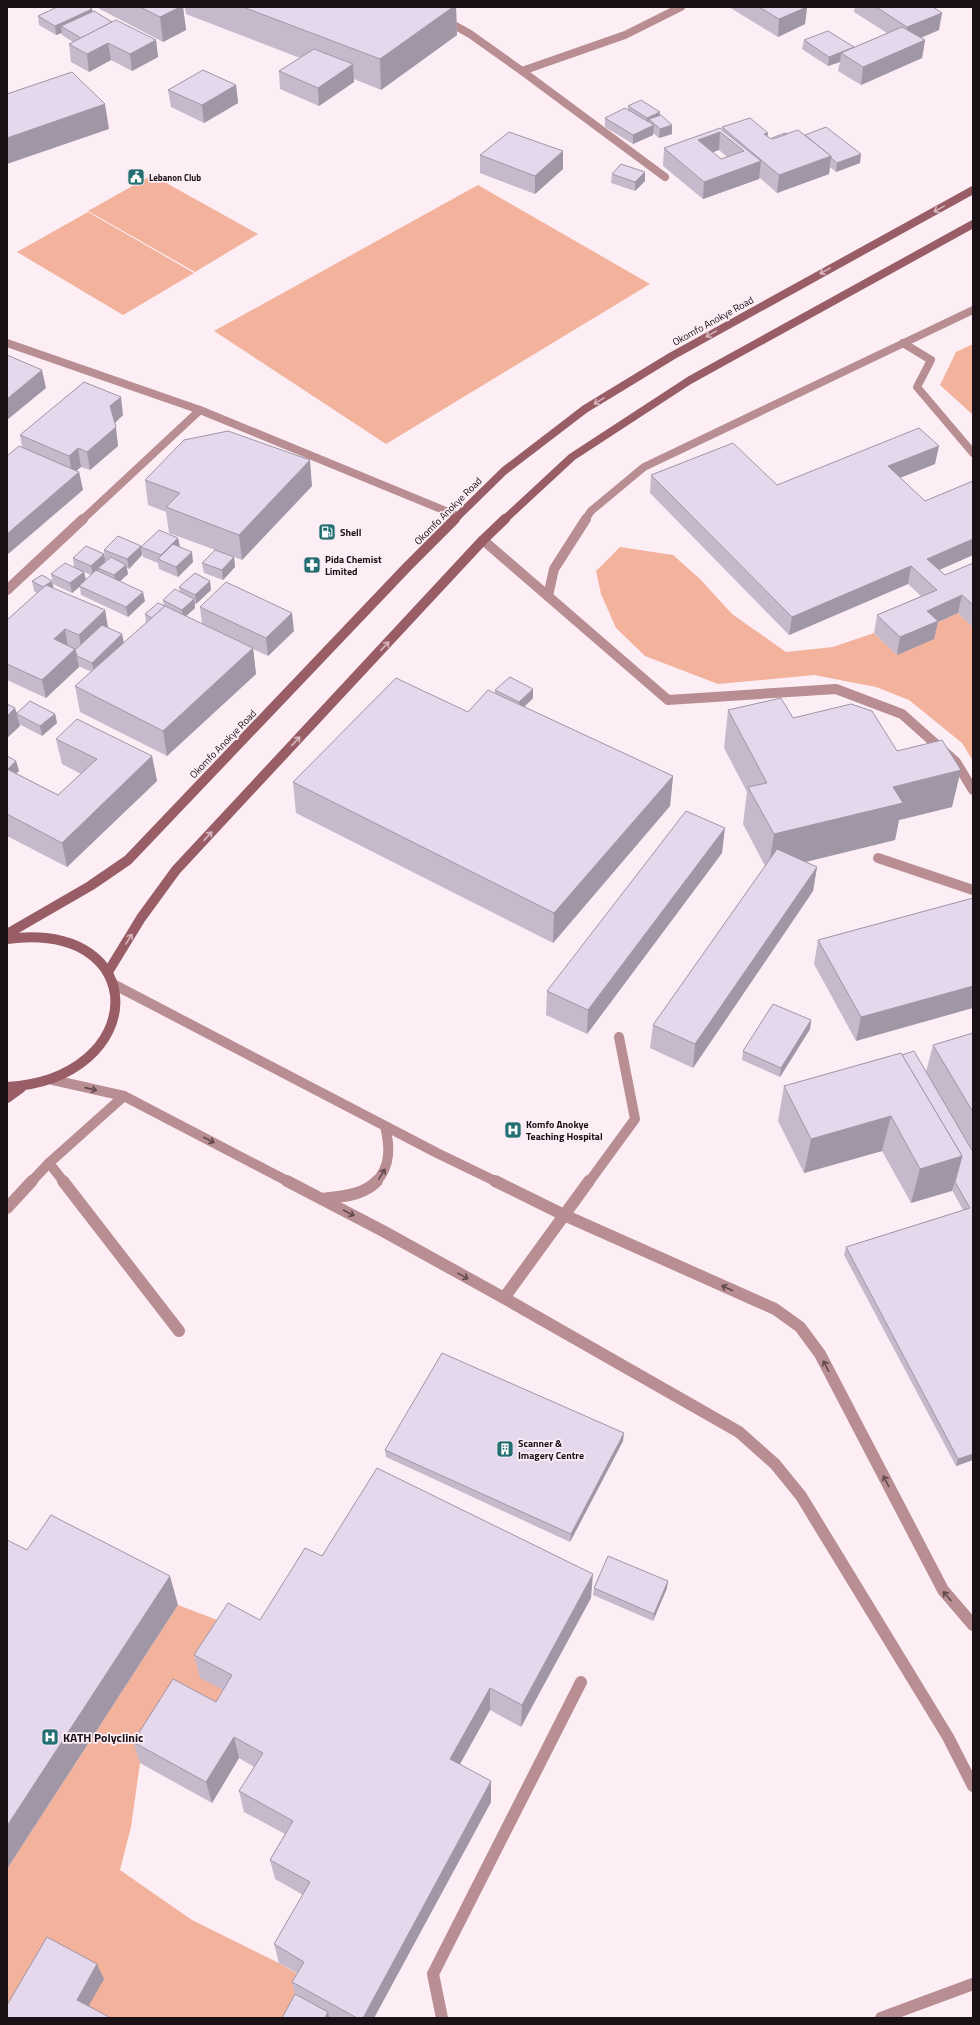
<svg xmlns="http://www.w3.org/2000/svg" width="980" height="2025" viewBox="0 0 980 2025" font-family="'Titillium Web',sans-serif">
  <rect width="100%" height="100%" fill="#fdeef6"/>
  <g fill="#f2b29b">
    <path d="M152,175L258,234L195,272L88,211Z"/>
    <path d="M478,185L650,284L386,444L214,331Z"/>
    <path d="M88,212L194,273L123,315L17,252Z"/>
    <path d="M973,344V415L940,385L956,352Z"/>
    <path d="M620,547L673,555L700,579L732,614L786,652L833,647L874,633L897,655L923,629L958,613L973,627V761L962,743L909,700L876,687L814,675L718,684L645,656L616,628L601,594L596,571Z"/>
    <path d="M178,1605L233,1626L237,1697L221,1724L179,1701L140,1763L131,1827L120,1870L192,1920L279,1963L308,1980L286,2018H7V1869Z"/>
  </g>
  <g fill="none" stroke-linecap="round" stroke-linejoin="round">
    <g stroke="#b88e92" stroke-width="8">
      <path d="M903,343L931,360L917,387L973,453"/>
      <path d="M585,520L591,511L644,467L973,310"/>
    </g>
    <g stroke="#b88e92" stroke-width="10">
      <path d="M483,540L668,700L836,689L902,714L956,762L973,790"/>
      <path d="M548,596L554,569L586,519"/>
      <path d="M878,858L973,890"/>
      <path d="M113,984L437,1153L497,1182"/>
      <path d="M53,1080L124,1096L289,1182"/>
      <path d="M49,1163L64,1182"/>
      <path d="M31,1182L49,1163L124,1096"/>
      <path d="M376,1182C391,1166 390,1146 385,1126"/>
      <path d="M589,1182L635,1119L619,1037"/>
    </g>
    <g stroke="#b88e92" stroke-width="12">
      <path d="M63,1181L179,1331"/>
      <path d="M287,1181L383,1231L504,1298L739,1432L775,1464L801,1496L948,1737L973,1786"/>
      <path d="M495,1181L564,1215L775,1309L800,1327L820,1354L943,1590L973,1625"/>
      <path d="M322,1199C341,1196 363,1196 377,1181"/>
      <path d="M7,1208L32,1181"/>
      <path d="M504,1298L589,1181"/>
      <path d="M442,2018L433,1974L581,1682"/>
      <path d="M881,2018L973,1984"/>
    </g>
    <g stroke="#b88e92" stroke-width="8">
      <path d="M445,20L470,34L522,71L665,177"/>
      <path d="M522,71L625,35L681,7"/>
      <path d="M7,343L200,410L458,516"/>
      <path d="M82,520L200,410"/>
    </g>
    <path stroke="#b88e92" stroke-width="10" d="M7,590L83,519"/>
    <g stroke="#985d65" stroke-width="8">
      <path d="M454,520L504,471L585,409L672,356L973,190"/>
      <path d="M504,520L572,457L690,380L973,224"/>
    </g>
    <g stroke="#985d65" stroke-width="10">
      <path d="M7,934L90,886L128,860L408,566L455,519"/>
      <path d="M7,939C154,920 149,1079 7,1087"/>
      <path d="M108,972L141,918L176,870L483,540L505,519"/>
      <path d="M7,1098L21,1088"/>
    </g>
  </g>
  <g fill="#c5b9cb" fill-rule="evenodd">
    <path d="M96,7H183L186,30L163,42Z"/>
    <path d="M185,7H456L457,35L381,90L354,79V82L319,106L280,89L279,71L300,58L186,14Z"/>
    <path d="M729,7H807L805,24L778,37Z"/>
    <path d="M855,7H933L939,30L921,38L925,40L922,58L861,85L838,71L840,62L828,66L802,49L804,40L854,47L887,33L854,12Z"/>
    <path d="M92,9L93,12L112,22L156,40L158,57L132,71L111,60L89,72L71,62L69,44L73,42L62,35V33L56,35L39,25L38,16Z"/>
    <path d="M236,85L238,103L204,123L171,107L168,90Z"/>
    <path d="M628,106L660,112L659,116L672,125V134L659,138L653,133V135L633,144L605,127V118L628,110Z"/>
    <path d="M722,127L768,137L771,139H772V138L787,134L805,135L860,163L836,172L830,167L829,174L777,193L760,178L759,179L703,199L663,166L664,148L722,129ZM719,150L727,157L721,159L713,152Z"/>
    <path d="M563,151V169L535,194L480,173V155Z"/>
    <path d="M645,172V181L635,191L611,183L612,174Z"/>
    <path d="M123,415L114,423L118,446L90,470L81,467L76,471L79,472L83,490L22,447L20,435Z"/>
    <path d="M935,464L900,478L925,501L973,481V555L939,570L945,575L973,563V627L958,613L938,622L934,639L897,655L874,633L877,615L921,596L908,584L789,635L650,493L651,475L777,485Z"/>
    <path d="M145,480L312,486L242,560L234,557L235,567L223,580L204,573L202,563L229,555L169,533L166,512L148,505Z"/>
    <path d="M178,538L180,547L193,562L178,577L159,569L158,563L143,557L141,547Z"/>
    <path d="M141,546L142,555L129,569L127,568L128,574L120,581L145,601L128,617L81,595L80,587L72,593L53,584L51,574L74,567L73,558L105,562L107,560H105L104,550ZM84,572L91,575L86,580Z"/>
    <path d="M32,581L53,588L105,610L108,627L124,643L146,623L145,614L164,606L163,600L180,592L179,587L211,590L196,604H195V608L186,616L202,624L200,607L294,631L268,656L253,649L256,674L167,756L80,712L75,686L92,672L78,666L79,667L46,698L7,680V620L37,593L34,591Z"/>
    <path d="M533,689V698L524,707L673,776L670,806L553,943L296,813L293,782L468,712L495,693V690Z"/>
    <path d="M30,701L55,714L57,723L42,736L19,724L20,726L7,738V704L15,708L17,713Z"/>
    <path d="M728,710L793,718L897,751L952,807L899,820L895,840L806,862L817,867L813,891L693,1068L650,1048L653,1025L765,866L743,824L747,792L724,748Z"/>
    <path d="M56,739L152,756L157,781L67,867L7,836V756L16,761L19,771L16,773L58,795L81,774L62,764Z"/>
    <path d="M722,853L587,1034L546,1015L547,991Z"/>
    <path d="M973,898L856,1041L814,964L818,940Z"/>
    <path d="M811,1020L810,1029L780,1077L742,1060L743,1051Z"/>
    <path d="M973,1033V1460L956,1466L844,1255L846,1247L963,1210L952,1190L911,1203L882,1151L804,1173L778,1121L784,1086L902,1055L926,1072L933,1045Z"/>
    <path d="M623,1441L570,1542L386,1457L385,1450Z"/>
    <path d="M322,1556L591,1598L521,1727L490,1710L460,1764L491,1802L374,2018H329L295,1994L292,1982L297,1973L279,1963L274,1944L303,1895L275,1879L270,1860L285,1834L244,1812L239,1791L254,1767L239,1758L212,1803L140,1763L133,1742L216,1702L223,1690L200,1678L194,1655L260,1620Z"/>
    <path d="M594,1588H667L653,1621L593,1595Z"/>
  </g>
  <g fill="#a096a5">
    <path d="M180,7H183L186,30L163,42L160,17Z"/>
    <path d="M453,7H456L457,35L381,90L380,59Z"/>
    <path d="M807,7L805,24L778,37L779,19Z"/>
    <path d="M92,9L94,18L61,26L62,33L56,35L55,26Z"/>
    <path d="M942,13L939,30L905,44L907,27Z"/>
    <path d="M156,40L158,57L132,71L130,54Z"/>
    <path d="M925,40L922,58L861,85L863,67Z"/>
    <path d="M108,43L111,60L89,72L87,54Z"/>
    <path d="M854,47L841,53L840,62L828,66L829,57Z"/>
    <path d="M353,64L354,82L319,106L318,88Z"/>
    <path d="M236,85L238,103L204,123L202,105Z"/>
    <path d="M105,104L109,129L7,164V138Z"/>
    <path d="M660,112L659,121L649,119V126L646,127L647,118Z"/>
    <path d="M654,125L653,135L633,144V135Z"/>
    <path d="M672,125V134L659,138L660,129Z"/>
    <path d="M720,132L719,150L697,158L698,140Z"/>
    <path d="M768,133L766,150L764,134Z"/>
    <path d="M563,151V169L535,194V176Z"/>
    <path d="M861,154L860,163L836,172L837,163Z"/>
    <path d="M831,156L829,174L777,193L779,175Z"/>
    <path d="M761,161L759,179L703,199L704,182Z"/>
    <path d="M645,172V181L635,191V182Z"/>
    <path d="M42,370L46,388L7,420V399Z"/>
    <path d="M121,397L123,415L113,425L110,406Z"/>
    <path d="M116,427L118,446L90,470L87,452Z"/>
    <path d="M939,446L935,464L884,484L888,466Z"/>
    <path d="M78,448L81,467L72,474L69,456Z"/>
    <path d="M310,460L312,486L242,560L239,535Z"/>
    <path d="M79,472L83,490L7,555V534Z"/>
    <path d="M178,538L180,548L162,561L161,555Z"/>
    <path d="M973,539V555L923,577L927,559Z"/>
    <path d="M141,546L142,555L129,569L127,559Z"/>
    <path d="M192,552L193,562L178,577L176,567Z"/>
    <path d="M104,554L106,563L98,568L99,570L93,576L91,566Z"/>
    <path d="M234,557L235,567L223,580L222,570Z"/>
    <path d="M126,565L128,574L116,585L114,575Z"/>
    <path d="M911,566L908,584L789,635L792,617Z"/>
    <path d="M84,572L86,581L72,593L70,583Z"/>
    <path d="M52,581L54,590L43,587Z"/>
    <path d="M210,581L211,590L196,604L195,595Z"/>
    <path d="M143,592L145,601L128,617L126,607Z"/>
    <path d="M962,595L958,613L938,622L934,639L897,655L900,637L927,611Z"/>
    <path d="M194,599L195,608L183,619L182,610Z"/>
    <path d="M105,610L108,628L82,653L79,635Z"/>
    <path d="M292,613L294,631L268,656L266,638Z"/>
    <path d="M65,629L68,647L54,639Z"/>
    <path d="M122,634L124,643L94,673L92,663Z"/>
    <path d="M253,648L256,674L167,756L163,731Z"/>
    <path d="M75,649L79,667L46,698L42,680Z"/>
    <path d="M533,689V698L519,712V702Z"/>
    <path d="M15,708L20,726L7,738V716Z"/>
    <path d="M55,714L57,723L42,736L40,726Z"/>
    <path d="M152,756L157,781L67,867L62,843Z"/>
    <path d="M16,761L19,771L7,781V770Z"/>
    <path d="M961,770L952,807L899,820L895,840L768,871L774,834L893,787Z"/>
    <path d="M673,776L670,806L553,943L554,913Z"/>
    <path d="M725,828L722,853L587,1034L588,1010Z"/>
    <path d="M817,867L813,891L693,1068L695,1044Z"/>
    <path d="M973,986V1008L856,1041L861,1017Z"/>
    <path d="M811,1020L810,1029L780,1077L781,1068Z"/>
    <path d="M891,1116L882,1151L804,1173L811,1139Z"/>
    <path d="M962,1156L952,1191L911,1203L920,1169Z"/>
    <path d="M624,1433L623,1441L570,1542L571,1534Z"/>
    <path d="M973,1454V1460L956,1466L958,1459Z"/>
    <path d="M593,1574L591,1598L521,1727L522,1705Z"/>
    <path d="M170,1576L178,1605L7,1869V1826Z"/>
    <path d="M668,1581L667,1588L653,1621L654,1614Z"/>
    <path d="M490,1688V1710L451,1780L450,1759Z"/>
    <path d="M234,1737L239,1758L212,1803L206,1782Z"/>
    <path d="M491,1781V1802L374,2018H363Z"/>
    <path d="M97,1964L104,1979L84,2014L77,2000Z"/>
    <path d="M328,2012L329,2017V2018H325Z"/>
  </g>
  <g fill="#e5d7ec" stroke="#a096a5" fill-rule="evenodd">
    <path d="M57,7H89L92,9L55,26L38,16Z"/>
    <path d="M140,7H180L160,17Z"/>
    <path d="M243,7H453L380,59Z"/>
    <path d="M759,7H807L779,19Z"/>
    <path d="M876,7H933L942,13L907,27Z"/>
    <path d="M94,11L112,22L81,38L61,26Z"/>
    <path d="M116,20L156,40L130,54L108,43L87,54L69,44Z"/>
    <path d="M902,27L925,40L863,67L841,53Z"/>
    <path d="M828,31L854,47L829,57L804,40Z"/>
    <path d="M314,49L353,64L318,88L279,71Z"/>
    <path d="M203,70L236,85L202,105L168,90Z"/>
    <path d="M72,72L105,104L7,138V94Z"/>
    <path d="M641,100L660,112L647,118L628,106Z"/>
    <path d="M625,108L654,125L633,135L605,118Z"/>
    <path d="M661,115L672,125L660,129L649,119Z"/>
    <path d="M750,118L768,133L764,134L771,139L798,130L831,156L779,175L722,127Z"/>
    <path d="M826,127L861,154L837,163L831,158V156L805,135Z"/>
    <path d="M720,128L761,161L704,182L664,148ZM720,132L744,151L721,159L698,140Z"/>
    <path d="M509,132L563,151L535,176L480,155Z"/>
    <path d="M785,133L787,134L773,139L772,138Z"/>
    <path d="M621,164L645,172L635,182L612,174Z"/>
    <path d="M7,355L42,370L7,399Z"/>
    <path d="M84,382L121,397L110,406L116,427L87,452L78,448L69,456L20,435Z"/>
    <path d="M919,428L939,446L888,466L925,501L973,481V539L927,559L945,575L973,563V605L962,595L927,611L938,621L900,637L877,615L937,590L911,566L792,617L651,475L733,443L777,485Z"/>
    <path d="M228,431L310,460L239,535L166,507L180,493L145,480L184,440Z"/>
    <path d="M19,446L79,472L7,534V478L8,477H7V456Z"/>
    <path d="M159,530L178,538L161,555L141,547Z"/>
    <path d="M118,536L141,546L127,559L104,550Z"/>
    <path d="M173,544L192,552L176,567L158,559Z"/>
    <path d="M86,546L104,554L91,566L73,558Z"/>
    <path d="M215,550L234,557L222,570L202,563Z"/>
    <path d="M111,557L126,565L114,575L98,568Z"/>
    <path d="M65,563L84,572L70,583L51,574Z"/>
    <path d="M96,570L143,592L126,607L79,586Z"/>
    <path d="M195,573L210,581L195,595L179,587Z"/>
    <path d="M42,575L52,581L43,587L32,581Z"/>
    <path d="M226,582L292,613L266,638L200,607Z"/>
    <path d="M46,585L105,610L79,635L65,629L54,639L75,649L42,680L7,664V620Z"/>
    <path d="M175,589L194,599L182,610L163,600Z"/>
    <path d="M158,603L165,606L152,618L145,614Z"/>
    <path d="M165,606L253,648L163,731L75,686Z"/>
    <path d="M102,625L122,634L92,663L77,656L75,650Z"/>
    <path d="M510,677L533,689L519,702L495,690Z"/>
    <path d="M396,678L468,712L488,690L673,776L554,913L293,782Z"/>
    <path d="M781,698L793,718L851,704L872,711L897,751L942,740L961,770L893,787L903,803L774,834L748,787L767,783L728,710Z"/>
    <path d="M30,701L55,714L40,726L17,714V713Z"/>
    <path d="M7,704L15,708L7,716Z"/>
    <path d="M77,719L152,756L62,843L7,814V769L58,795L97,759L56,739Z"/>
    <path d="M7,756L16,761L8,769H7Z"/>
    <path d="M686,811L725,828L588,1010L547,991Z"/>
    <path d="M777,849L817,867L695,1044L653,1025Z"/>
    <path d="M973,898V986L861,1017L818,940Z"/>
    <path d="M773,1004L811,1020L781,1068L743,1051Z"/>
    <path d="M973,1033V1112L933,1045Z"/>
    <path d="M914,1051L973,1152V1454L958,1459L846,1247L970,1208L955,1182L962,1156L902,1055Z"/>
    <path d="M901,1053L962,1156L920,1169L891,1116L811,1139L784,1086Z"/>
    <path d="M442,1353L624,1433L571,1534L385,1450Z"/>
    <path d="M377,1468L593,1574L522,1705L490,1688L450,1759L491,1781L363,2018H357L292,1982L304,1962L274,1944L310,1882L270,1860L293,1821L239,1791L263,1753L234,1737L206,1782L133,1742L173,1679L216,1702L232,1675L194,1655L228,1603L260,1620L305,1548L322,1556Z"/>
    <path d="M51,1515L170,1576L7,1826V1540L27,1550Z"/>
    <path d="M608,1556L668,1581L654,1614L594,1588Z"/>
    <path d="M47,1937L97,1964L77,2000L111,2018H7V2005Z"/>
    <path d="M295,1994L328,2012L325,2018H282Z"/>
  </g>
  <defs><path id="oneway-shaft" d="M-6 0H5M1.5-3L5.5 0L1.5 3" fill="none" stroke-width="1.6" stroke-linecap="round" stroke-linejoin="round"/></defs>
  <g stroke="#d5b4bc">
    <use href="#oneway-shaft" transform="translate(939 209) rotate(151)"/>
    <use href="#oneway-shaft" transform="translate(825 271) rotate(151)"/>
    <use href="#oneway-shaft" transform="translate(711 334) rotate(151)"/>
    <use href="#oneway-shaft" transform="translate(599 401) rotate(148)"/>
    <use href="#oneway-shaft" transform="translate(385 646) rotate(-47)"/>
    <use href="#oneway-shaft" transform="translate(296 741) rotate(-47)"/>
    <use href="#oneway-shaft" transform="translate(208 836) rotate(-47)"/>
    <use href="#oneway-shaft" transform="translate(129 939) rotate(-58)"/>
  </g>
  <g stroke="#61494d">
    <use href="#oneway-shaft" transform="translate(91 1089) rotate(13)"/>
    <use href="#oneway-shaft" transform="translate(209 1140) rotate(27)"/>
    <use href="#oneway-shaft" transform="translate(382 1174) rotate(-58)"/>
    <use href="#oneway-shaft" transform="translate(349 1213) rotate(28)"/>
    <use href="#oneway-shaft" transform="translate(463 1276) rotate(29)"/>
    <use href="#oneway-shaft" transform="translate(727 1288) rotate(-156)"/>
    <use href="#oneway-shaft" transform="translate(826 1366) rotate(-117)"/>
    <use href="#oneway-shaft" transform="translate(886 1481) rotate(-117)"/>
    <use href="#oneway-shaft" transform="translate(947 1596) rotate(-131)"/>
  </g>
  <defs>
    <g id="civic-square" transform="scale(0.9)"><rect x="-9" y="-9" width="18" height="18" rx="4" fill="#236f71" stroke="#fdeef6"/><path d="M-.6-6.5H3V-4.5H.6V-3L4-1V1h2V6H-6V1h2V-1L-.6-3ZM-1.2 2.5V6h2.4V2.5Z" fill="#fff"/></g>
    <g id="fuel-square" transform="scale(0.9)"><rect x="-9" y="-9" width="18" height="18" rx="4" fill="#236f71" stroke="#fdeef6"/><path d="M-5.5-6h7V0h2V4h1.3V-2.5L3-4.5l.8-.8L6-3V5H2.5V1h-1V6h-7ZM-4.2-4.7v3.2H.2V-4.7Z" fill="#fff"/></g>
    <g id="pharmacy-square" transform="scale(0.9)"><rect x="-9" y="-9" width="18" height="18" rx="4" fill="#236f71" stroke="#fdeef6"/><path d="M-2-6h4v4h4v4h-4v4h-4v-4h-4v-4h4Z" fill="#fff"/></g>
    <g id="hospital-square" transform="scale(0.9)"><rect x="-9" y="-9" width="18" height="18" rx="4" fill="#236f71" stroke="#fdeef6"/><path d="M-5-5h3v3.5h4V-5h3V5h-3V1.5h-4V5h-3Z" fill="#fff"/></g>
    <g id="building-square" transform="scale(0.9)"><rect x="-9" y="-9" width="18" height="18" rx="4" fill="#236f71" stroke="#fdeef6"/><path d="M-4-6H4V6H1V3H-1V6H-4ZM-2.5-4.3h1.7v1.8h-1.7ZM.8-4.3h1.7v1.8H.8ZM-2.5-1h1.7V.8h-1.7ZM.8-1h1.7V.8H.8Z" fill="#fff"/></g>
  </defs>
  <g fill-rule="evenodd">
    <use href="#civic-square" x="136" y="177"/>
    <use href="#fuel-square" x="327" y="532"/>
    <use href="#pharmacy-square" x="312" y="565"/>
    <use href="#hospital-square" x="513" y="1130"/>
    <use href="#building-square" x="505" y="1449"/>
    <use href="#hospital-square" x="50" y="1737"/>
  </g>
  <g text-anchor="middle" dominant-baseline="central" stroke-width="3.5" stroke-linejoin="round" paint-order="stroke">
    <g font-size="9" font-weight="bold" fill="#191115" stroke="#fdeef6" text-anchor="start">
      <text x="149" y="177">Lebanon Club</text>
    </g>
    <g font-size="10" fill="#191115" stroke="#fdeef6">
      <text transform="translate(713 321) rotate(-29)">Okomfo Anokye Road</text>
      <text transform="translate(448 511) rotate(-45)">Okomfo Anokye Road</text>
      <text transform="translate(223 744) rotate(-46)">Okomfo Anokye Road</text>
    </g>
    <g font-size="10" font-weight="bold" fill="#191115" stroke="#fdeef6" text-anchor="start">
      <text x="340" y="532">Shell</text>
      <text x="325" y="559">Pida Chemist<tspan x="325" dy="12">Limited</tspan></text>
      <text x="526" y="1124">Komfo Anokye<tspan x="526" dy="12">Teaching Hospital</tspan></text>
      <text x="518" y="1443">Scanner &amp;<tspan x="518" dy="12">Imagery Centre</tspan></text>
    </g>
    <g font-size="12" font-weight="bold" fill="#191115" stroke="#fdeef6" text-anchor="start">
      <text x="63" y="1737">KATH Polyclinic</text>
    </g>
  </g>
  <rect width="980" height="2025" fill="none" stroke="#191115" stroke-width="16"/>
</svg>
